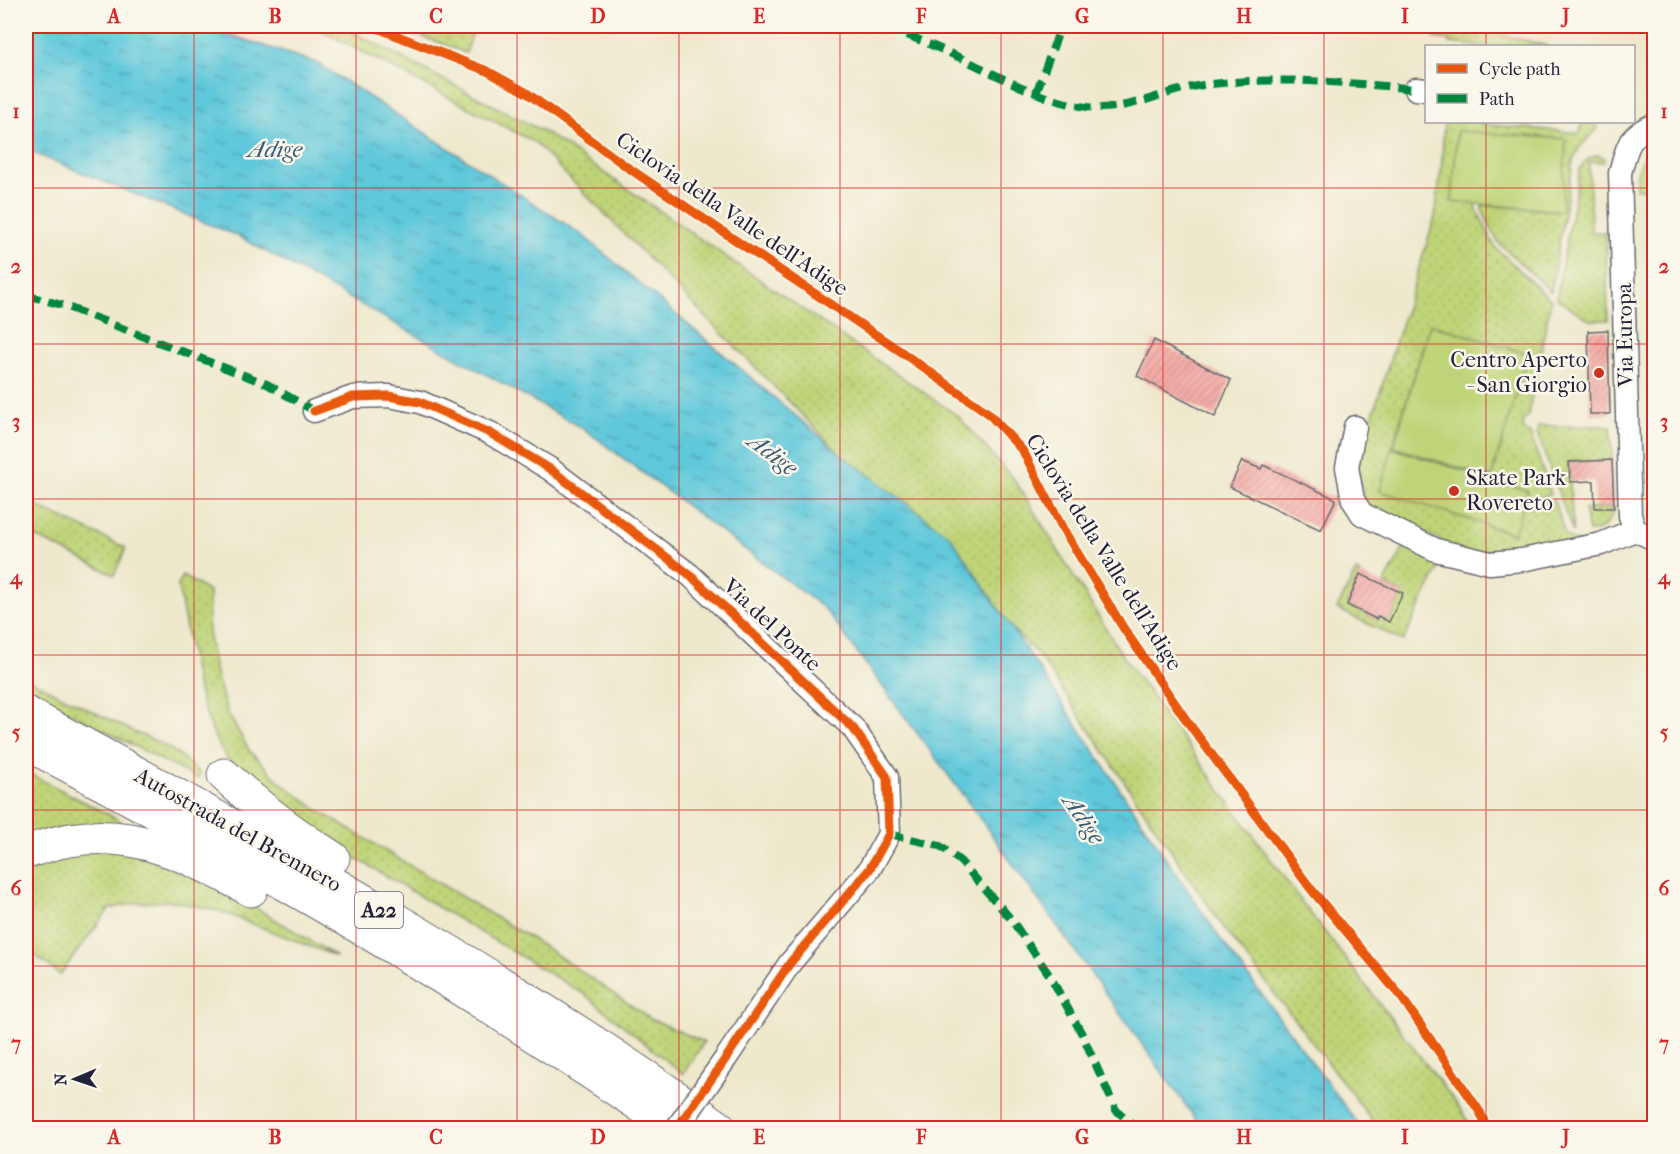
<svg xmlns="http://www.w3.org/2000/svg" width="1680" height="1154" viewBox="0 0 1680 1154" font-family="'IM FELL French Canon',serif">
  <defs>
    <pattern id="grass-dots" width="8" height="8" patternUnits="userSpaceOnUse" patternTransform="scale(1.5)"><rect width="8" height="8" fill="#bfd478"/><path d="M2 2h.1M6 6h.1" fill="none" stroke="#a4b669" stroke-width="1.8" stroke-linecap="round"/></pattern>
    <pattern id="water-ripples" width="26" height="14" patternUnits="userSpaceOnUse" patternTransform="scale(1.5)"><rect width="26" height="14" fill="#5fc8da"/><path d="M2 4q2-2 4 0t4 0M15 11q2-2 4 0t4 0" fill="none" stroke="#4ea2b2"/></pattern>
    <pattern id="building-hatch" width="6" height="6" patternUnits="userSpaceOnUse" patternTransform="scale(1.5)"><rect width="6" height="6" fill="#f3aca6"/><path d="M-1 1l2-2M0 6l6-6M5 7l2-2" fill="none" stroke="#d09490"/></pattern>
  </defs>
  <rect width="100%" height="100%" fill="#fbf7ec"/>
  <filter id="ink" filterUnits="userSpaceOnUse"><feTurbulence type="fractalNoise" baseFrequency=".0167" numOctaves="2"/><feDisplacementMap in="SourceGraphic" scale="12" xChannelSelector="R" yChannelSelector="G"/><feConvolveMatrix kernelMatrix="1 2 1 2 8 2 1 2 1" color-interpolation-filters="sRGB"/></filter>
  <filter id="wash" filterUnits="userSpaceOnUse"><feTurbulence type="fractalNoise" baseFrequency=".008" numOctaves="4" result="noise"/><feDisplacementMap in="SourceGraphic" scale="24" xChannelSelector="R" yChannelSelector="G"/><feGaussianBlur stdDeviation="1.35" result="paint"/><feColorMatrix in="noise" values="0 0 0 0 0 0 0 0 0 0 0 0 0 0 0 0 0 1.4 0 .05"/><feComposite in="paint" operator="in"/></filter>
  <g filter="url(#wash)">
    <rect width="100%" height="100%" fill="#eee8cc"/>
    <g fill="url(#grass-dots)" stroke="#707b5a" stroke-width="1.5">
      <path d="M313,26H341L546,133L958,416L1016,482L1124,658L1304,905L1462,1111L1472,1128H1378L1221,924L1040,657L534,142Z"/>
      <path d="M394,26H475L466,53Z"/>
      <path d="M1391,26H1466L1548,46H1476L1449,43V40L1434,38V35Z"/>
      <path d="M1444,122H1481V124L1580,133L1582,122H1591L1597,125L1598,129L1579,148L1573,161L1551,292L1498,242L1482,210V205L1561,211L1457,131L1452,202L1476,204L1477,210L1495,247L1551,300L1528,416L1522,422L1524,431L1530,433L1551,494L1535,500L1526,497L1528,491L1491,479L1528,354L1430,324L1392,448L1513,534L1523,505L1530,507L1554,500L1565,535L1572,540L1585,544L1469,554L1365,505L1357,465L1435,217L1442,161Z"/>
      <path d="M1654,148V158L1644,189H1636C1635,172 1640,159 1654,148Z"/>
      <path d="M1599,155L1604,158V162H1589L1591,232L1606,233L1608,320H1589L1556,298L1580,169C1585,160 1589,157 1599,155Z"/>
      <path d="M1540,426H1611L1612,460L1569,462L1573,533L1537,433L1538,427Z"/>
      <path d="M26,501L126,548L114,575L26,532Z"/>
      <path d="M1614,508C1612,521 1602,532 1589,532L1584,509Z"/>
      <path d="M1406,544L1443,560L1403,641L1337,609L1356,571L1360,574L1347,605L1376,619L1378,616L1389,621L1403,593L1384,584Z"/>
      <path d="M182,575L209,592L208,632L215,670L227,712L249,750L279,781L319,811L542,945L651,1019L704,1042L683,1074L584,994L332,844L232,767L215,738L203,706L196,681L178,586Z"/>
      <path d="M26,678L134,732L160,743L181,756L200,774L198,779L26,690Z"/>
      <path d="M26,772L121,821L120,828L56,830L26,834Z"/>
      <path d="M118,847L228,891L337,957L219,911L173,901L136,903L109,909L60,975L26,948V874L53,855Z"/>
    </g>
    <g fill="#bfd478" stroke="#707b5a" stroke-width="1.5">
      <path d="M1457,131L1566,139L1562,211L1452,202Z"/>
      <path d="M1430,324L1528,354L1491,478L1393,447Z"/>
      <path d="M1392,448L1528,491L1514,534L1380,491Z"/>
    </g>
    <path fill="url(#water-ripples)" stroke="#40758a" stroke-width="1.5" d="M26,26H202L317,63L581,234L842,455L950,536L1219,937L1361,1128H1202L966,799L825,609L584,429L238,236L26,150Z"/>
    <g id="blocks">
      <g fill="url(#building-hatch)">
        <path d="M1608,330L1610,414H1590L1588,331Z"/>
        <path d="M1154,340L1231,380L1215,417L1137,376Z"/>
        <path d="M1612,460L1614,508H1595L1594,481L1570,482L1569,462Z"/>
        <path d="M1242,461L1261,469L1263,465L1336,499L1321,530L1230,487Z"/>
        <path d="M1360,574L1403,593L1389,622L1378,616L1376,619L1347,605Z"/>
      </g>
    </g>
  </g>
  <g filter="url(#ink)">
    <use href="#blocks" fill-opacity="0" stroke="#69676e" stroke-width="1.5"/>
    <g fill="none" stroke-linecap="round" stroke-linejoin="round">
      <g stroke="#69676e" stroke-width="25">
        <g id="minor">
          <path d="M1416,89L1426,90"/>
          <path d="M1654,125C1628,135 1627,147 1620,173L1630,516L1635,530L1654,539"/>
          <path d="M314,411L353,397L389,396L420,402L490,433L550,469L690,575L853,728L887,777L889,834L869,870L790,963L726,1058"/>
          <path d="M1355,427L1347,467L1353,500L1362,514L1436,550L1490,563L1522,560L1601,544L1635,530"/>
        </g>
      </g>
      <g stroke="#69676e" stroke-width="35">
        <g id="highway">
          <path d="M26,713C263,841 500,972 720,1128"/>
          <path d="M26,743C118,792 211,841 301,893C429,966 552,1046 674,1128"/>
          <path d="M224,775C259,807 292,833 333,858"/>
          <path d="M26,852C40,848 55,842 70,840C138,828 194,859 251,890"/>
        </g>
      </g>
      <use href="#minor" stroke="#fff" stroke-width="22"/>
      <use href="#highway" stroke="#fff" stroke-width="33"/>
      <g stroke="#69676e" stroke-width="25" stroke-linecap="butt">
        <path id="minor-bridge" d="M677,1128L726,1058"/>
      </g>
      <use href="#minor-bridge" stroke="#fff" stroke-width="22"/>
      <g stroke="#00873e" stroke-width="8" stroke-dasharray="15 8" stroke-linecap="butt">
        <path d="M886,26C914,38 942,49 969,62C1009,81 1051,105 1097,108C1133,109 1167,90 1203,85C1274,76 1344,82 1416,89"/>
        <path d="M1036,93L1061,26"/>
        <path d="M26,295L62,305L267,384L314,411"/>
        <path d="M889,834L940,846L960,861L1011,919L1050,976L1082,1034L1116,1110L1136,1128"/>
      </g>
      <g stroke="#fbf7ec" stroke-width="13">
        <g id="cycleway">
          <path d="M372,26L487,71L527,93L627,167L897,349L988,413L1023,451L1063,529L1124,629L1187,721L1311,889L1402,998L1480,1112L1487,1128"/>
          <path d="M314,411L353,397L389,396L420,402L490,433L550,469L690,575L853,728L887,777L889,834L869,870L790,963L726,1058L677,1128"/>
        </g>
      </g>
      <use href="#cycleway" stroke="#e8590c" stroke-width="9"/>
    </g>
  </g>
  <path fill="none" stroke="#d62828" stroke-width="1.5" stroke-opacity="0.55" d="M194,26V1128M356,26V1128M517,26V1128M679,26V1128M840,26V1128M1001,26V1128M1163,26V1128M1324,26V1128M1486,26V46M1486,122V1128M26,188H1654M26,344H1654M26,499H1654M26,655H1654M26,810H1654M26,966H1654"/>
  <g fill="#c8321e" stroke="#fbf7ec" stroke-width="2">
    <circle cx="1599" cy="373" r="6"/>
    <circle cx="1454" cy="491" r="6"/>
  </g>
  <g text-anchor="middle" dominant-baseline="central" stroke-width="5" stroke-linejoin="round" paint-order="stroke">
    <rect fill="#fbf7ec" stroke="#636270" stroke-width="1.5" x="355" y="892" width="48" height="36" rx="4.5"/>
    <g font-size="21" font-weight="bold" fill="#22223b">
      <text x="379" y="910">A22</text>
    </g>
    <g font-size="22" fill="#22223b" stroke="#fbf7ec">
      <text transform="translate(732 214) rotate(34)">Ciclovia della Valle dell'Adige</text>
      <text transform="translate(1625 335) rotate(-91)">Via Europa</text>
      <text transform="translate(1104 552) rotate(58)">Ciclovia della Valle dell'Adige</text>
      <text transform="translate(772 625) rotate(43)">Via del Ponte</text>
      <text transform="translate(238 830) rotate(29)">Autostrada del Brennero</text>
    </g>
    <g font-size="22" fill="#22223b" stroke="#fbf7ec" text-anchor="end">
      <text x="1587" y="360">Centro Aperto<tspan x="1587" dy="25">- San Giorgio</tspan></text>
      <text x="1466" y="478" text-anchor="start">Skate Park<tspan x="1466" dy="25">Rovereto</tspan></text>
    </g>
    <g font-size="24" font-style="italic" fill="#375c73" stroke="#fbf7ec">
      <text x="275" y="149">Adige</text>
      <text transform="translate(773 454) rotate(37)">Adige</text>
      <text transform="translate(1084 819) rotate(56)">Adige</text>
    </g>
  </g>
  <rect width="1680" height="1154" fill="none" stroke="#fbf7ec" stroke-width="66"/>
  <rect x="1425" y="45" width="210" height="78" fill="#fbf7ec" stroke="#a4a2a5" stroke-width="1.5"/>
  <rect x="1437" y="64" width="30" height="9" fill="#e8590c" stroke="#a4a2a5" stroke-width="1.5"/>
  <text x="1479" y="75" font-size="18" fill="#22223b">Cycle path</text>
  <rect x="1437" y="94" width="30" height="9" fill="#00873e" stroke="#a4a2a5" stroke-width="1.5"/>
  <text x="1479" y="105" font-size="18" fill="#22223b">Path</text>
  <g transform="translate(75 1079) rotate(268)" stroke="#fbf7ec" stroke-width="4.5" paint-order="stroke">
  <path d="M0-4.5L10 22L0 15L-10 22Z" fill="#22223b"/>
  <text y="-9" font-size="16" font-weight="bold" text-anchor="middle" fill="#22223b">N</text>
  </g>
  <rect x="33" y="33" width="1614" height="1088" fill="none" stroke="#d62828" stroke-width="2"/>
  <g font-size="20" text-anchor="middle" font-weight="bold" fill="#d62828">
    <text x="114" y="23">A</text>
    <text x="275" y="23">B</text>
    <text x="436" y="23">C</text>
    <text x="598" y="23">D</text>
    <text x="759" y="23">E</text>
    <text x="921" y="23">F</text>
    <text x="1082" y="23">G</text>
    <text x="1244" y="23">H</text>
    <text x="1405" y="23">I</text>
    <text x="1566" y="23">J</text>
    <text x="16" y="118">1</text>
    <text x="1664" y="118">1</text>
    <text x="16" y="273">2</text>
    <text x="1664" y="273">2</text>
    <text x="16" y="428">3</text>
    <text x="1664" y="428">3</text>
    <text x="16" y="584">4</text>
    <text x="1664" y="584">4</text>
    <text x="16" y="739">5</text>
    <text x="1664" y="739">5</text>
    <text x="16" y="895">6</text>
    <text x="1664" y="895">6</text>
    <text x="16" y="1050">7</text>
    <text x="1664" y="1050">7</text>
    <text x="114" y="1144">A</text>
    <text x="275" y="1144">B</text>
    <text x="436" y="1144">C</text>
    <text x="598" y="1144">D</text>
    <text x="759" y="1144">E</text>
    <text x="921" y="1144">F</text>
    <text x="1082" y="1144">G</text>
    <text x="1244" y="1144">H</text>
    <text x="1405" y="1144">I</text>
    <text x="1566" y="1144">J</text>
  </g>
</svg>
